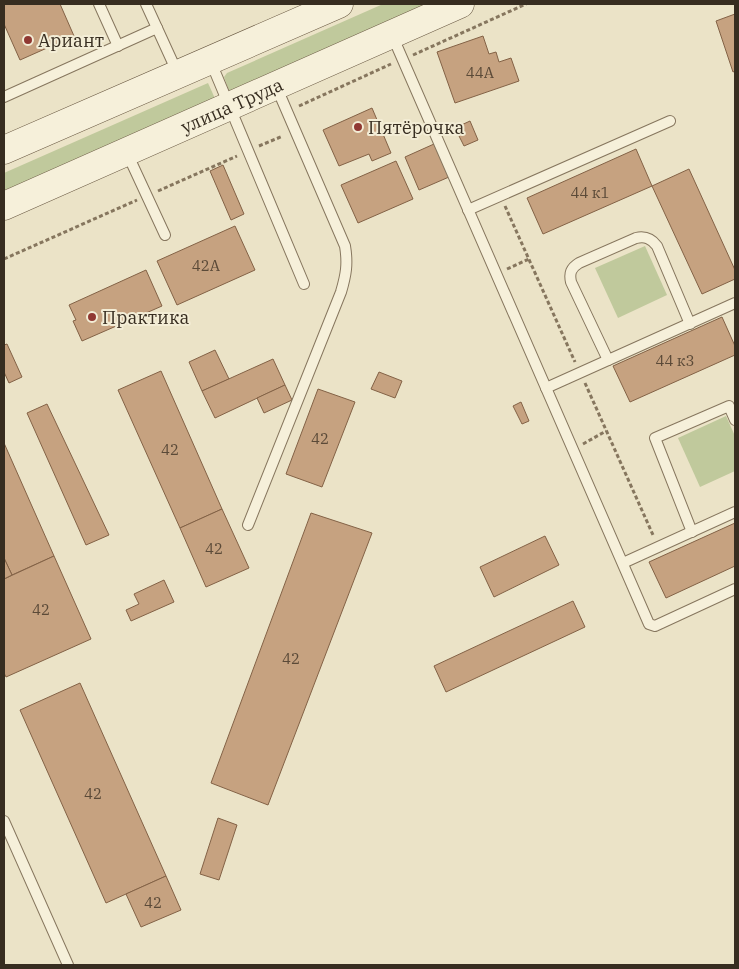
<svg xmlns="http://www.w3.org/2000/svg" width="739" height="969" viewBox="0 0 739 969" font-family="'IBM Plex Serif',serif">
  <rect width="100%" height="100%" fill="#ebe3c7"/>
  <g fill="#c0c99c">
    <path d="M383,4H436L230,93L224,77L227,73Z"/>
    <path d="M208,83L217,103L4,198V173Z"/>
    <path d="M645,246L667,295L618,318L595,268Z"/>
    <path d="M726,416L735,436V471L700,487L678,438Z"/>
  </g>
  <g fill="#c6a280" stroke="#836246">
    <path d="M4,4H60L74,36L20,60L4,24Z"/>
    <path d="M735,14V71L733,72L716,21Z"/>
    <path d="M483,36L489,54L496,52L499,62L511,58L519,81L455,103L437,52Z"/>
    <path d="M372,108L391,153L372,161L369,154L339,166L323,130Z"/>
    <path d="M470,121L478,140L464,146L455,128Z"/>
    <path d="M434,144L449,177L419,190L405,157Z"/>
    <path d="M636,149L652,186L543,234L527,198Z"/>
    <path d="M396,161L413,199L358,223L341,185Z"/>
    <path d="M223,165L244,214L231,220L210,171Z"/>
    <path d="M689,169L735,270V279L702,294L652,186Z"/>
    <path d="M235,226L255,270L177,305L157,261Z"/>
    <path d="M146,270L162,306L82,341L73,321L76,320L69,305Z"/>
    <path d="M722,317L735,346V355L630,402L613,366Z"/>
    <path d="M7,344L22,377L9,383L4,372V345Z"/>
    <path d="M215,350L229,379L202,391L189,362Z"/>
    <path d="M273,359L285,385L215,418L202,391Z"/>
    <path d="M161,371L222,509L180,528L118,390Z"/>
    <path d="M379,372L402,381L395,398L371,389Z"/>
    <path d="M285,385L292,400L264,413L257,398Z"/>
    <path d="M318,389L355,402L322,487L286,474Z"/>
    <path d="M521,402L529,421L522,424L513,406Z"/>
    <path d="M47,404L109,535L86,545L27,413Z"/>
    <path d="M4,443L54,556L12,575L4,558Z"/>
    <path d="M222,509L249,568L206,587L180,528Z"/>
    <path d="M311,513L372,533L268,805L211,783Z"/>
    <path d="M735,523V566L666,598L649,562Z"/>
    <path d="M545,536L559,565L494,597L480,567Z"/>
    <path d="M54,556L91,639L6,677L4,673V579Z"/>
    <path d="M4,558L12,575L4,579Z"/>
    <path d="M164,580L174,602L131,621L126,610L139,604L134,594Z"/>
    <path d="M573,601L585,627L446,692L434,666Z"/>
    <path d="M80,683L166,876L106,903L20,710Z"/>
    <path d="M218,818L237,825L219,880L200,874Z"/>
    <path d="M166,876L181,910L141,927L126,894Z"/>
  </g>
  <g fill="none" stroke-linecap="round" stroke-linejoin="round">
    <g stroke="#86765e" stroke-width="12">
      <g id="service">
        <path d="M99,4L118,46"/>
        <path d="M146,4L157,28"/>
        <path d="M392,35L649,624L655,626L735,589"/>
        <path d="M210,60L304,284"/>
        <path d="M4,97L157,28L178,74"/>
        <path d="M127,153L165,235"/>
        <path d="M468,210L670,121"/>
        <path d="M608,360L571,282C569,273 571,268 579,263L636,238C645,236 651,238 657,246L690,324"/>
        <path d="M546,388L735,303"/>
        <path d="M248,525L341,292C346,275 348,264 345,246L276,86"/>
        <path d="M692,532L655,438L729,406L735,420"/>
        <path d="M623,563L735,512"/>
        <path d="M4,821L68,965"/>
      </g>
    </g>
    <g stroke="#685741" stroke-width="29">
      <g id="secondary">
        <path d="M4,150L339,4"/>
        <path id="s1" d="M4,206L460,4"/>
      </g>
    </g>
    <g stroke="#86765e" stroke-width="3" stroke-dasharray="4 2.5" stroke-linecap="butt">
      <path d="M413,55L526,4"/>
      <path d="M299,106L391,64"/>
      <path d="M259,146L283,136"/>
      <path d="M158,191L237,156"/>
      <path d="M505,206L575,362"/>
      <path d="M4,259L137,200"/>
      <path d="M507,269L529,259"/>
      <path d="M585,383L653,535"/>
      <path d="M583,444L606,431"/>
    </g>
    <use href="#service" stroke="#f6f0da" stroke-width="10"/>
    <use href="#secondary" stroke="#f6f0da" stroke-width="28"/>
  </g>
  <g fill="#903832" stroke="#f3edd6" stroke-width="2">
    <circle cx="28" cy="40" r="5"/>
    <circle cx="358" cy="127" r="5"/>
    <circle cx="92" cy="317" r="5"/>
  </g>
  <g text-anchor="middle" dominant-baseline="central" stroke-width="4" stroke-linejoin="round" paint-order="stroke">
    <g font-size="15" fill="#5b4a38">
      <text x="480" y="72">44А</text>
      <text x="590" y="192">44 к1</text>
      <text x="206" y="265">42А</text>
      <text x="675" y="360">44 к3</text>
      <text x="320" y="438">42</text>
      <text x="170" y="449">42</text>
      <text x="214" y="548">42</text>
      <text x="41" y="609">42</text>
      <text x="291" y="658">42</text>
      <text x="93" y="793">42</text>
      <text x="153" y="902">42</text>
    </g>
    <g font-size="18" fill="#372d20" stroke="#f3edd6" text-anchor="start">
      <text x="38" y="40">Ариант</text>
      <text x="368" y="127">Пятёрочка</text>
      <text x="102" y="317">Практика</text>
    </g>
    <g font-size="18" fill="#372d20" stroke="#f3edd6">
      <text stroke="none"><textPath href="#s1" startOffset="249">улица Труда</textPath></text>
    </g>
  </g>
  <rect width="739" height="969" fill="none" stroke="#372d20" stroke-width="10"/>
</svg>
